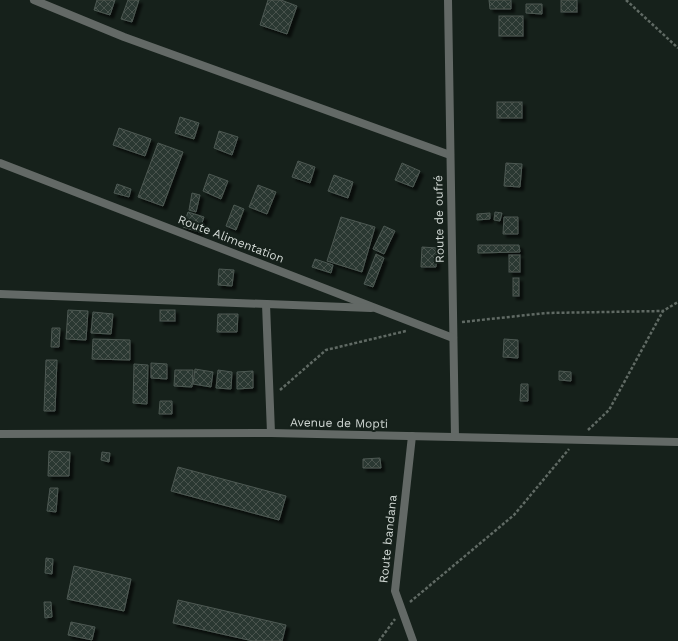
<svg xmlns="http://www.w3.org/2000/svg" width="678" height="641" viewBox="0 0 678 641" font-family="'Work Sans',sans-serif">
  <defs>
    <pattern id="building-cross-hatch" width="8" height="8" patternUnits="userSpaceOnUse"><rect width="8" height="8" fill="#2c3731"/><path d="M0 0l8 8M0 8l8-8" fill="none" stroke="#4a534e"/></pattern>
    <filter id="shadow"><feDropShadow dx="3.5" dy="3.5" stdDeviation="1" flood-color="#0009"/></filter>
  </defs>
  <rect width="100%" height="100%" fill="#16211b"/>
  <g fill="url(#building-cross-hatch)" stroke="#4d5953" filter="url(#shadow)">
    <path d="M97,0H115L110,15L94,10Z"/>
    <path d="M128,0H139L132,22L121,19Z"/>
    <path d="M268,0H281L297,6L287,34L260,25Z"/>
    <path d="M489,0H511V9H490Z"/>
    <rect x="561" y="0" width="16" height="12"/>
    <path d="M526,4H542V14L526,13Z"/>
    <rect x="499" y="16" width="24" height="20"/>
    <rect x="497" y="102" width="25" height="16"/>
    <path d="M180,117L199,123L194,139L175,133Z"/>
    <path d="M119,128L151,139L145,156L113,145Z"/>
    <path d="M219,131L238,137L232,155L214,148Z"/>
    <path d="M158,143L183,152L163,206L138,197Z"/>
    <path d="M298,161L315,167L310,183L292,177Z"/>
    <path d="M402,163L420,171L413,187L395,180Z"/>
    <path d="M506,163L522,164L520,187L504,186Z"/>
    <path d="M209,174L228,181L221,199L203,191Z"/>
    <path d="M334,175L353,182L348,198L328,191Z"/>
    <path d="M117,184L131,189L129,197L114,193Z"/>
    <path d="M258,185L276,192L267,214L249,207Z"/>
    <path d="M192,193L200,195L196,212L189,210Z"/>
    <path d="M234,205L244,209L236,230L226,226Z"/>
    <path d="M188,212L204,217L199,232L183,227Z"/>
    <path d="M495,212L502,213L500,221L494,220Z"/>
    <path d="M490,213V219L477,220V214Z"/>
    <path d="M341,217L375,227L362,272L327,261Z"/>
    <path d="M504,217H518V234H503Z"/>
    <path d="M384,226L395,231L384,254L373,249Z"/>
    <path d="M478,245H519L520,252L478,253Z"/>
    <path d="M422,247L437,248L436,267H421Z"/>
    <path d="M376,254L384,258L373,287L364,284Z"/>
    <rect x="509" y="255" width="11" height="17"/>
    <path d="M315,259L333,265L331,273L312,267Z"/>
    <path d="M219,269L234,270L232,286L218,285Z"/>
    <rect x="513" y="278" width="6" height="18"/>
    <path d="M68,310L88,311L86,340L66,339Z"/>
    <rect x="160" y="310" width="15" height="11"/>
    <path d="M93,312L113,314L111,334L91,333Z"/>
    <path d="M218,314H238L237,332H217Z"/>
    <path d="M52,328H60L59,347H51Z"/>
    <path d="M93,339L130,340V360L92,359Z"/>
    <path d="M504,339L518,340V358L503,357Z"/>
    <path d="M46,360H57L55,411H44Z"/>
    <path d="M151,363L167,364V379L151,378Z"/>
    <path d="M134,364L148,365L147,404L133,403Z"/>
    <path d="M195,369L213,372L211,387L193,384Z"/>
    <path d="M175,370H193L192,387L174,386Z"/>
    <path d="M218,370L232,372L231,389L216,388Z"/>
    <path d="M253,371V388L237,389V372Z"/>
    <path d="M559,371L571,372V381L559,380Z"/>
    <path d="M521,384H528V401H520Z"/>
    <path d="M160,401H172V414H159Z"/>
    <path d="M49,451L70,452L69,476H48Z"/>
    <path d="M102,452L110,453L109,462L101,460Z"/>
    <path d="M380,458L381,468H363V459Z"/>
    <path d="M178,467L286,496L279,520L171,491Z"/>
    <path d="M50,488H58L56,512L47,511Z"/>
    <path d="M46,558L53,559L52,574L45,573Z"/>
    <path d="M74,566L131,579L124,611L67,599Z"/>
    <path d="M178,600L286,625L282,641H253L173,623Z"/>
    <path d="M44,602H51L52,617L45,618Z"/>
    <path d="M71,622L95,627L92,640L68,635Z"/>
  </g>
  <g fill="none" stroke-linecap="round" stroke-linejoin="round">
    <g stroke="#606a64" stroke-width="2.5" stroke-dasharray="3 2" stroke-linecap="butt">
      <path d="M626,0L678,48"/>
      <path d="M462,322L546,313L663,311"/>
      <path d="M280,390L326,350L406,331"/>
      <path d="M588,430L609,410L663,311L678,302"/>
      <path d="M410,602L514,515L569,449"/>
      <path d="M379,641L395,619"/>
    </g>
    <g stroke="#636966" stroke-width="8">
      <path d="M34,0L124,37L450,155"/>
      <path d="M448,0L455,437"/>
      <path d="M0,163L453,338"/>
      <path d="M0,294L371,308"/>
      <path d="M266,304L271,433"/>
      <path d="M412,436L395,591L413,641"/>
    </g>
    <path stroke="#636966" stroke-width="8" d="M0,434L271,433L678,442"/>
  </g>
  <g text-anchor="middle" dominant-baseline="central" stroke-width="4" stroke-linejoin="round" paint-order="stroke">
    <g font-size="12" fill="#d2d9d5" stroke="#16211b">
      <text transform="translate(439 219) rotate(-91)">Route de oufré</text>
      <text transform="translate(231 239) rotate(21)">Route Alimentation</text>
      <text transform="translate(339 423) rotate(1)">Avenue de Mopti</text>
      <text transform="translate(388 539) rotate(-84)">Route bandana</text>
    </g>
  </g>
</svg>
